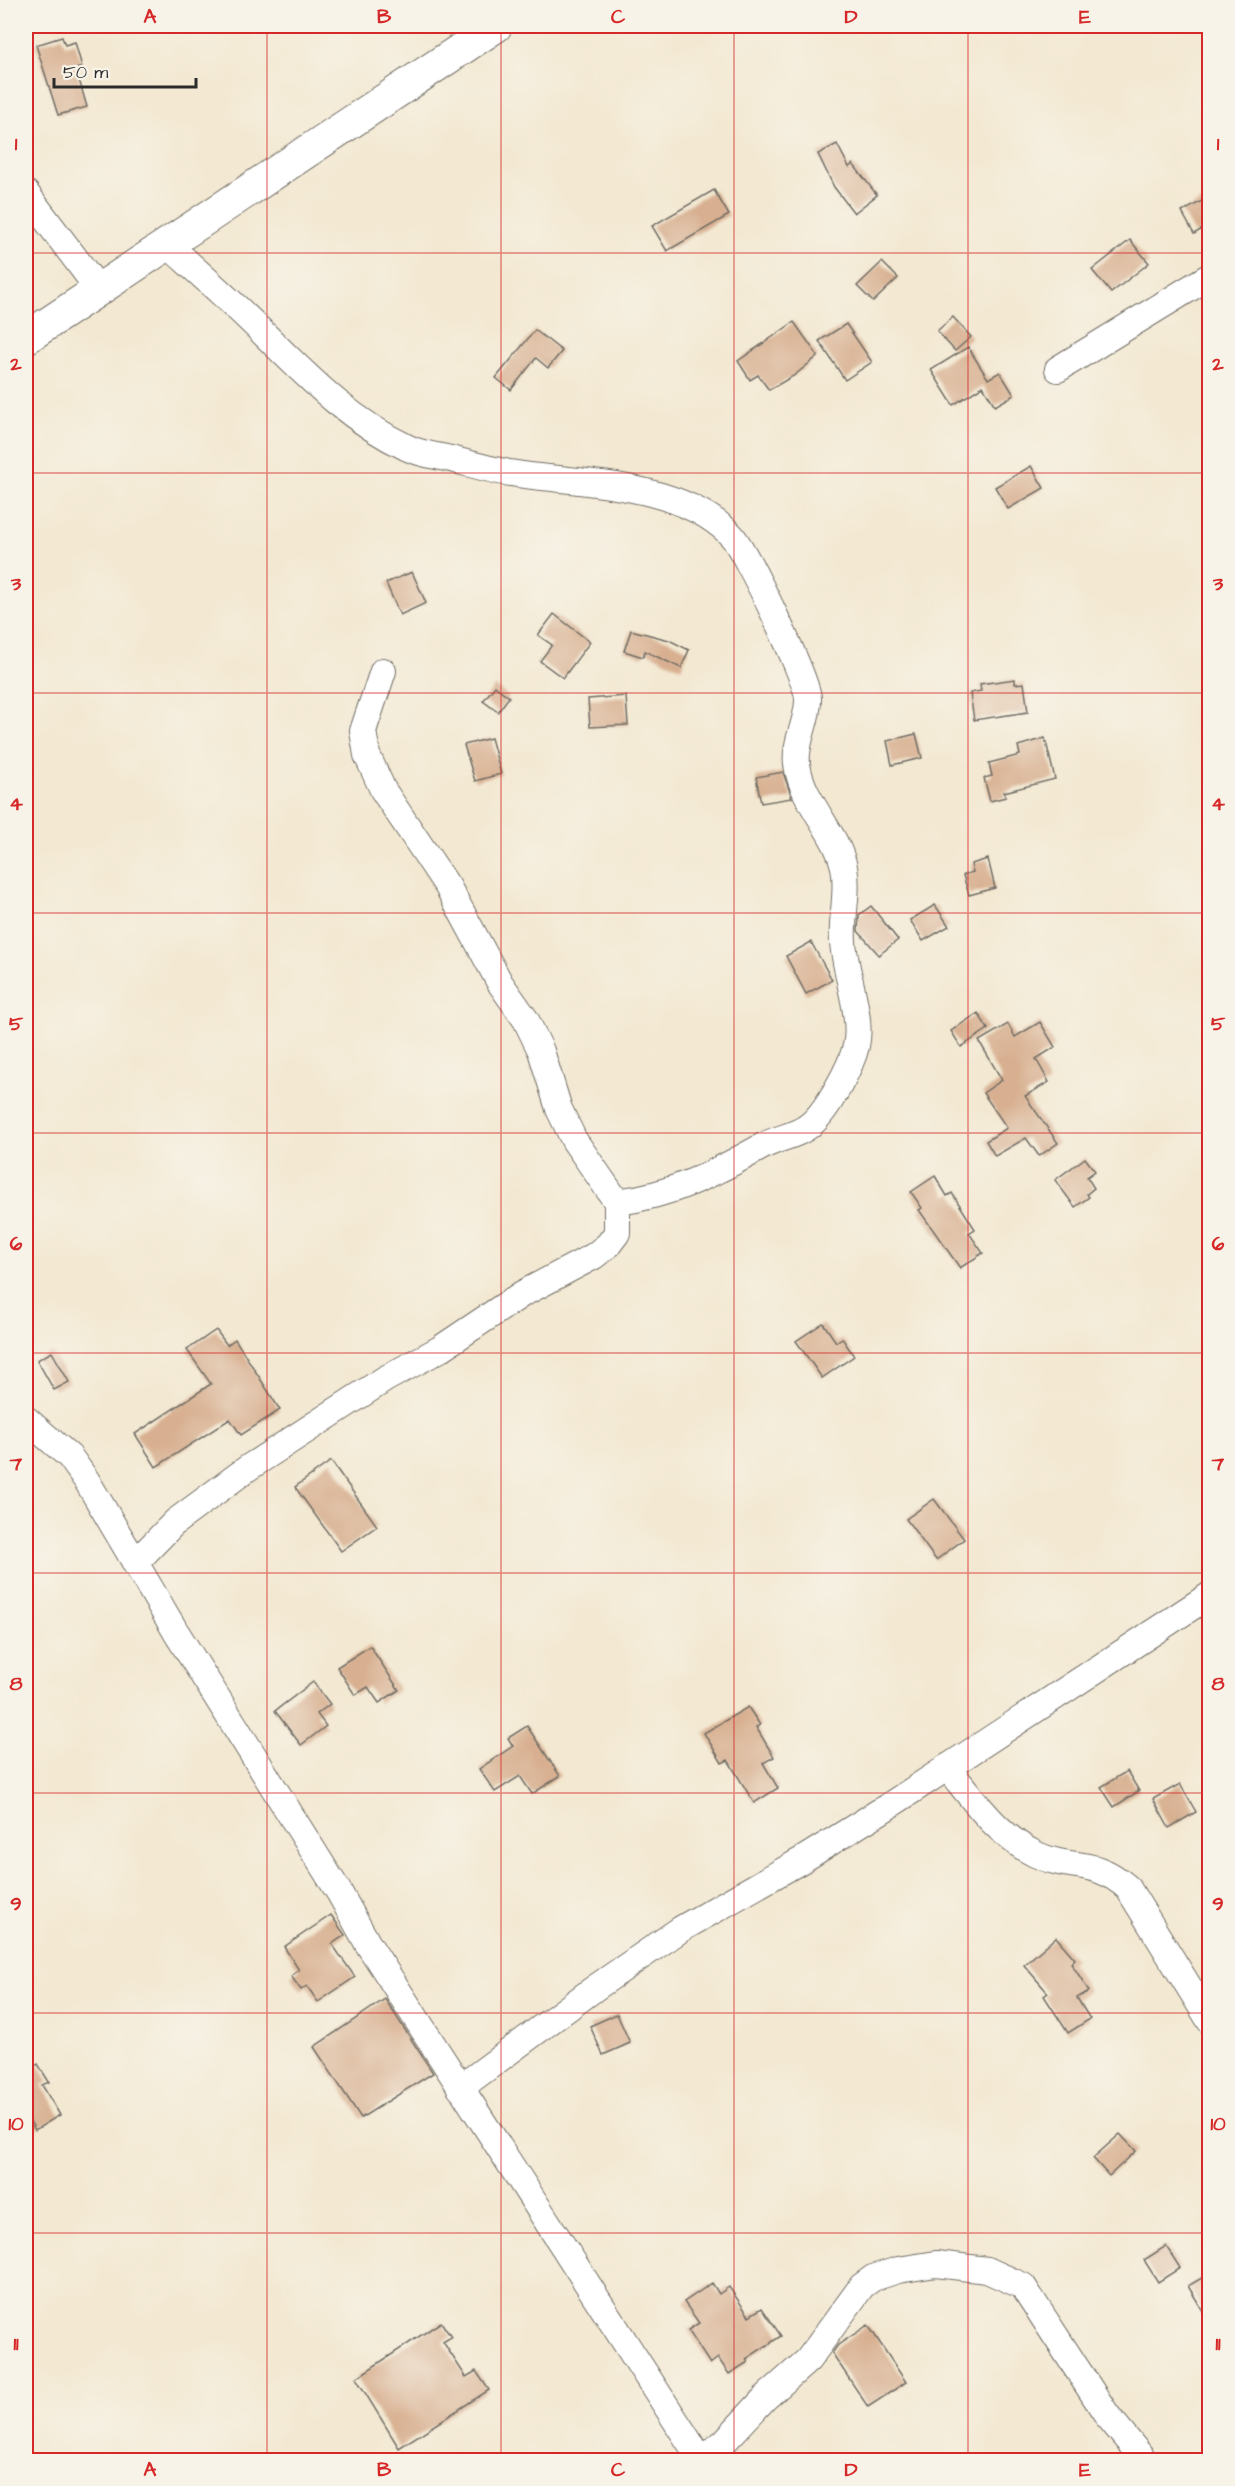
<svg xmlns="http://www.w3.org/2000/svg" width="1235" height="2486" viewBox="0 0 1235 2486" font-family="'Architects Daughter',sans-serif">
  <rect width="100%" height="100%" fill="#f7f3e8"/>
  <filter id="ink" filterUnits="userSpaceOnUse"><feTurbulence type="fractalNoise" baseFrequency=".0167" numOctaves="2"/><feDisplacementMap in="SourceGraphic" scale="12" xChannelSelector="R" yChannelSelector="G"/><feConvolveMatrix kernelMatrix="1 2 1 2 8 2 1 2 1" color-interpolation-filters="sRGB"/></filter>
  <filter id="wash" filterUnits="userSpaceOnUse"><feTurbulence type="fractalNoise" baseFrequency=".008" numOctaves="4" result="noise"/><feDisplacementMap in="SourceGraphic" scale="24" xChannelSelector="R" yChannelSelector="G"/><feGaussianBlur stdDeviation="1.35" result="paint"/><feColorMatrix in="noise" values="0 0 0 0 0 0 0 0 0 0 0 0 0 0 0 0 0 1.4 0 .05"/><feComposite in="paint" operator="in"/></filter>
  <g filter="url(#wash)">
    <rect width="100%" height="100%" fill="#f3e8d1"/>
    <g id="blocks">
      <g fill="#d8b091">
        <path d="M62,37L65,45L75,42L82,67L76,69L87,107L58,115L36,45Z"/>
        <path d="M837,144L849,167L853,164L877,195L854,213L834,187L818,154Z"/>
        <path d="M714,190L729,215L667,251L652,226Z"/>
        <path d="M1209,197V225L1194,234L1182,212Z"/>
        <path d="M1130,240L1149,263L1111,293L1092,270Z"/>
        <path d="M882,262L898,278L873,302L857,286Z"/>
        <path d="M953,317L971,337L955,351L937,331Z"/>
        <path d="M794,322L818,356L795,375L769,390L758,375L750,380L738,361Z"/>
        <path d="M846,324L872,362L845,380L819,341Z"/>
        <path d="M535,330L562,351L548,368L536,358L511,390L496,378Z"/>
        <path d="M968,347L988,379L1000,372L1014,395L995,406L983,386L953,405L931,370Z"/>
        <path d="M1031,466L1044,488L1008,509L995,487Z"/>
        <path d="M412,572L426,603L400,615L386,583Z"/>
        <path d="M554,614L590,642L563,678L540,661L552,645L538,635Z"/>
        <path d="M631,630L669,640L689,650L681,668L645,651L643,657L624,651Z"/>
        <path d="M1015,679V684L1024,683L1028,712L974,720L970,693L981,691L980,684Z"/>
        <path d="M495,686L509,697L498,712L483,701Z"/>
        <path d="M626,696L628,725L590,727L588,699Z"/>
        <path d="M916,734L922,758L892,765L887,741Z"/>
        <path d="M491,738L501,774L475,781L464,745Z"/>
        <path d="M1045,738L1055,779L1004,792L1006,797L990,801L984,778L992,776L989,763L1020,755L1018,746Z"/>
        <path d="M783,772L792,798L761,803L756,777Z"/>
        <path d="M988,859L995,888L969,895L963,875L973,872L971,864Z"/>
        <path d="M935,905L949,926L923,941L910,920Z"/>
        <path d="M871,906L898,940L879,955L858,931L859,915Z"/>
        <path d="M811,942L832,980L806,994L786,956Z"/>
        <path d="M978,1013L988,1029L961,1047L951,1031Z"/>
        <path d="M1040,1022L1055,1047L1036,1059L1049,1082L1025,1096L1058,1143L1039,1156L1026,1138L995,1156L986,1141L1007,1128L983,1093L1002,1080L979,1041L1008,1024L1015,1037Z"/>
        <path d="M1085,1158L1095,1171L1087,1177L1094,1188L1087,1194L1089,1197L1075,1207L1055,1180Z"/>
        <path d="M935,1176L947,1196L952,1193L975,1229L969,1233L983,1253L960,1268L919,1210L922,1208L911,1192Z"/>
        <path d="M823,1323L836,1342L842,1338L854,1356L822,1378L796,1341Z"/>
        <path d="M216,1330L227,1345L235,1339L280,1410L241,1435L230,1419L156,1467L135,1434L211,1384L187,1350Z"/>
        <path d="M52,1352L69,1382L54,1390L37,1360Z"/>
        <path d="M331,1461L377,1526L341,1551L295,1487Z"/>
        <path d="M934,1499L964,1539L936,1560L906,1519Z"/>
        <path d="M370,1646L399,1690L379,1703L368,1687L355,1695L337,1667Z"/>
        <path d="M313,1682L330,1704L317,1714L326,1726L301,1745L275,1711Z"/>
        <path d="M748,1707L760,1725L756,1727L774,1757L763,1763L778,1788L754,1803L728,1760L722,1763L704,1733Z"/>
        <path d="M527,1726L560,1776L532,1794L520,1776L495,1792L479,1769L513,1746L508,1738Z"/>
        <path d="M1127,1771L1139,1791L1114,1807L1101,1787Z"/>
        <path d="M1180,1784L1196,1812L1169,1828L1153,1799Z"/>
        <path d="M331,1915L345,1935L332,1944L355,1977L318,2002L307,1986L301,1990L291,1976L299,1970L284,1947Z"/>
        <path d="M1056,1937L1075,1959L1071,1963L1089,1991L1077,1998L1090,2019L1068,2033L1044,1996L1048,1993L1024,1965Z"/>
        <path d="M385,1999L433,2073L361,2118L314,2047Z"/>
        <path d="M617,2014L630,2043L603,2055L590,2026Z"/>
        <path d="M26,2057L32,2068L38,2064L49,2082L42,2085L60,2115L35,2130L26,2114Z"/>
        <path d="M1120,2134L1136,2151L1109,2176L1093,2158Z"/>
        <path d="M1166,2246L1180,2268L1158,2282L1144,2260Z"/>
        <path d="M1205,2276L1209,2284V2321L1188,2286Z"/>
        <path d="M712,2283L719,2294L729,2287L749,2316L762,2308L781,2336L746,2359L748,2362L729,2374L718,2358L710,2364L688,2330L699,2323L684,2302Z"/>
        <path d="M441,2322L451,2337L443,2342L466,2377L476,2371L489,2390L399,2448L356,2378Z"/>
        <path d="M868,2325L906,2382L868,2407L832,2353L838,2345Z"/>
      </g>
    </g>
  </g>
  <g filter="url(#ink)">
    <use href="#blocks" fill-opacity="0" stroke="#716d65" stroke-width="1.5"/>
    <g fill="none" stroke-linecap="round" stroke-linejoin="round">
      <g stroke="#716d65" stroke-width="28">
        <g id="minor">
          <path d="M26,193L99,290"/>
          <path d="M167,244C199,273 231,301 261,331C308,377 347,419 408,448C421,454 437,456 451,459C471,464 490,470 510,473C579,484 678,481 731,535C745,549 807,679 808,698C809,720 794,742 797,764C802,802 836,831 844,867C849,891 841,917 843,942C845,973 863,1017 856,1046C851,1067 827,1111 811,1124C798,1136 779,1137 763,1146C715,1173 673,1195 617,1202"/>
          <path d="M1058,369L1210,276"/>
          <path d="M26,1419L70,1457L87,1481L176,1632L339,1892L368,1944L701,2460"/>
          <path d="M135,1563L175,1522L248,1468L385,1379L440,1349L522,1294L594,1256L608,1245L617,1233V1202L574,1140L559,1109L541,1051L526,1020L500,983L448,887L383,790L367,755L363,731L383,671"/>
          <path d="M947,1767C972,1798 998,1836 1035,1854C1072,1872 1092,1856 1128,1888L1210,2021"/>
          <path d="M460,2088L595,1988L681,1929L802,1860L887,1807L1210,1595"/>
          <path d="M701,2460L724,2442L765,2398L808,2360L862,2286L873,2278L898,2270L936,2264L987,2270L1023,2286L1107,2415L1144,2460"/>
        </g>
      </g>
      <g stroke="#716d65" stroke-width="34">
        <path id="major" d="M26,338L496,26"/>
      </g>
      <use href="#minor" stroke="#fff" stroke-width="26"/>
      <use href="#major" stroke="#fff" stroke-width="32"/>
    </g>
  </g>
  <path fill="none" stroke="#d62828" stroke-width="1.5" stroke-opacity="0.55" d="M267,26V2460M501,26V2460M734,26V2460M968,26V2460M26,253H1210M26,473H1210M26,693H1210M26,913H1210M26,1133H1210M26,1353H1210M26,1573H1210M26,1793H1210M26,2013H1210M26,2233H1210"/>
  <rect width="1235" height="2486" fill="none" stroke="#f7f3e8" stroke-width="66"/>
  <path d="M54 78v9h142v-9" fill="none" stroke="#2b2b2b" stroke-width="3"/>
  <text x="63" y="78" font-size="18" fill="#2b2b2b" stroke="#f7f3e8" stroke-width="4.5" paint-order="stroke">50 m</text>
  <rect x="33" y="33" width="1169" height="2420" fill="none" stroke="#d62828" stroke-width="2"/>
  <g font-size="20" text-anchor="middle" font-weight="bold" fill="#d62828">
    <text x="150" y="23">A</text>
    <text x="384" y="23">B</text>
    <text x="618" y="23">C</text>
    <text x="851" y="23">D</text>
    <text x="1085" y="23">E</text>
    <text x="16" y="150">1</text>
    <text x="1218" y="150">1</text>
    <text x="16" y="370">2</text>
    <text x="1218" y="370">2</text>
    <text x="16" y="590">3</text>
    <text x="1218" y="590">3</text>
    <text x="16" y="810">4</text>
    <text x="1218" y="810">4</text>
    <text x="16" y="1030">5</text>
    <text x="1218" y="1030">5</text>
    <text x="16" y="1250">6</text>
    <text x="1218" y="1250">6</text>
    <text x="16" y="1470">7</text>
    <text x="1218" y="1470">7</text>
    <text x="16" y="1690">8</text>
    <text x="1218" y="1690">8</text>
    <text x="16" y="1910">9</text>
    <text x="1218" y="1910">9</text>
    <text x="16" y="2130">10</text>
    <text x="1218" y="2130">10</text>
    <text x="16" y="2350">11</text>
    <text x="1218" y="2350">11</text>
    <text x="150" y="2476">A</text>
    <text x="384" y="2476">B</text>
    <text x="618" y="2476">C</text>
    <text x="851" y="2476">D</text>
    <text x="1085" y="2476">E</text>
  </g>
</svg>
